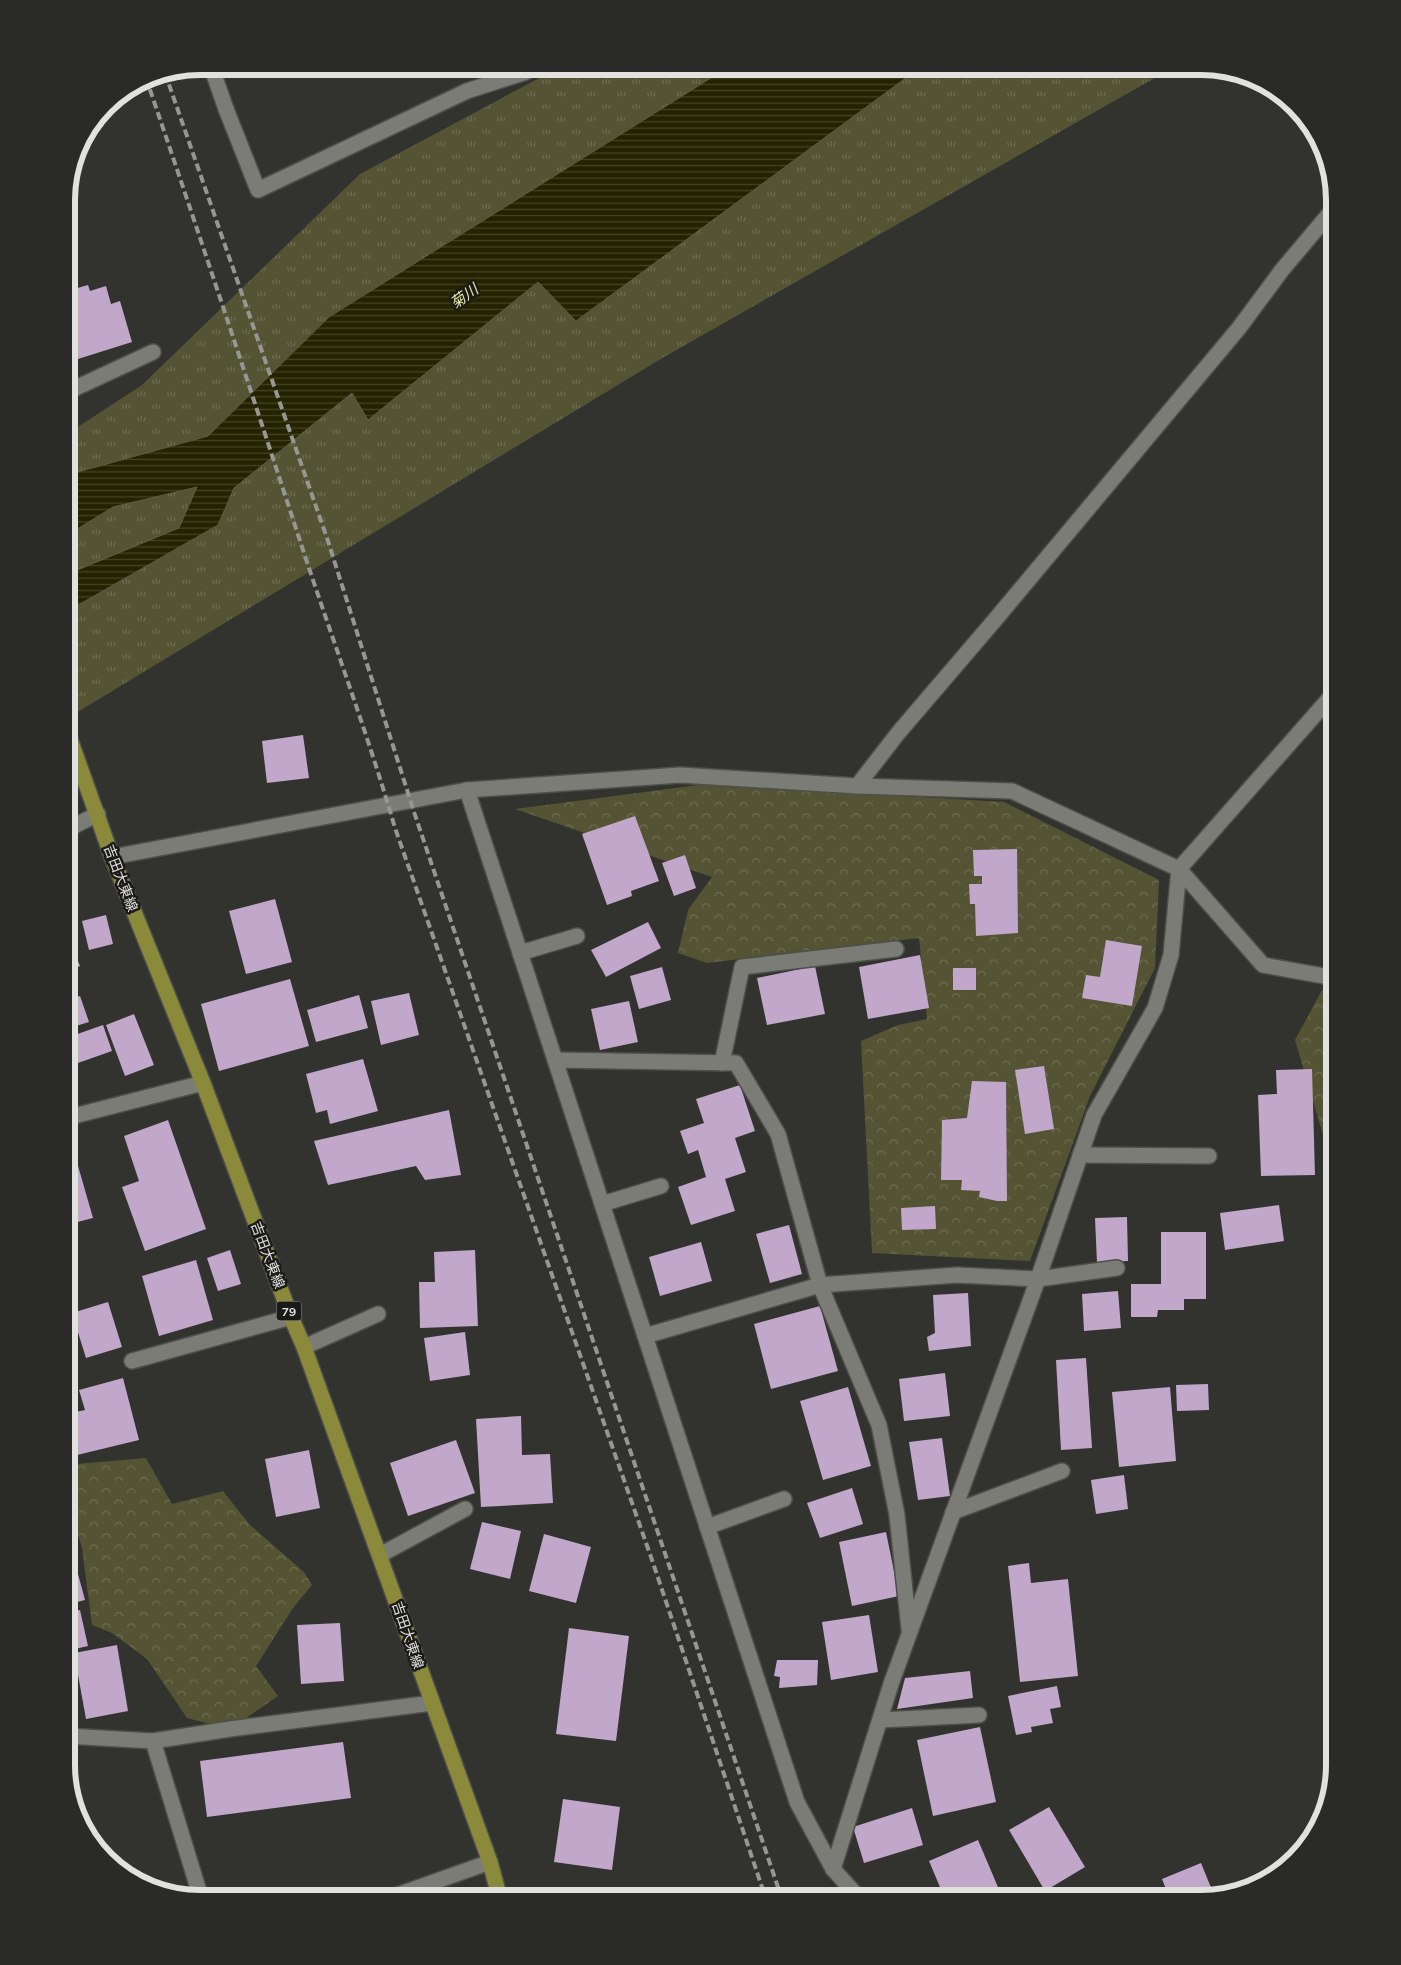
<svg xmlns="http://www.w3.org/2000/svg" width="1401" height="1965" viewBox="0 0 1401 1965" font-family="Mulish,'Noto Sans JP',sans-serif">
  <defs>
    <pattern id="grass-tufts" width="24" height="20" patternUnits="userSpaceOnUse" patternTransform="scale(1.25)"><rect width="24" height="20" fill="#545434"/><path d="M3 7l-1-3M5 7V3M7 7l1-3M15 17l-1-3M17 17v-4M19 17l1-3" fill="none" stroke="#6c6c51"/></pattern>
    <pattern id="forest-crowns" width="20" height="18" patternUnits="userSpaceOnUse" patternTransform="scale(1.25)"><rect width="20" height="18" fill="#545434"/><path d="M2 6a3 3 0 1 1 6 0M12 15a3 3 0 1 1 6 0" fill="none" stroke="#6c6c51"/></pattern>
    <pattern id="water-rules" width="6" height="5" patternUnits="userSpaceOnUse" patternTransform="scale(1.25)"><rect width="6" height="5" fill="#242300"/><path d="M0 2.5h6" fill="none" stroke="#444325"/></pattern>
  </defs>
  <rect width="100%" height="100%" fill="#32332e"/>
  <path fill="url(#grass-tufts)" d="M562,66L1174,67L664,357L66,719L67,434L142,385L360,174Z"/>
  <g fill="url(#forest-crowns)">
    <path d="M706,784L1004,802L1159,880L1155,968L1090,1096L1030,1261L872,1253L861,1041L898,1025L927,1019L919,938L707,963L678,953L688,910L712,877L515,809Z"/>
    <path d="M1322,990L1335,997V1185L1326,1145L1295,1040Z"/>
    <path d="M146,1458L172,1504L223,1491L250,1525L304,1572L312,1585L293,1608L256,1666L278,1696L230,1729L187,1718L147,1659L112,1633L92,1625L82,1548L72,1515L76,1464Z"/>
  </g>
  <path fill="url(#water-rules)" stroke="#5d5c43" d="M730,66H922L576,321L538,282L368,420L352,393L234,488L218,525L66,612V576L75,571L179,528L197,487L113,507L66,536L67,475L208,436L329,317Z"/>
  <g fill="#c1a7ca">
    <path d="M88,285L90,291L106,286L111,304L120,301L132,342L78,359L67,322V291Z"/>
    <path d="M303,735L309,778L267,783L262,741Z"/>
    <path d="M635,816L659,881L631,891L632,896L607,905L582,834Z"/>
    <path d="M1017,849L1018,933L976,936L975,904H970L969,884H982V876H974L973,850Z"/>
    <path d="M685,855L696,888L674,896L662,863Z"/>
    <path d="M69,863L78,884L66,890V864Z"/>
    <path d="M275,899L292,962L246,974L229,911Z"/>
    <path d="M106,915L113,944L89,950L82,921Z"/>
    <path d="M648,922L661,948L606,977L591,950Z"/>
    <path d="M66,931L80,966L66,972Z"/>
    <path d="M1106,940L1142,946L1132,1006L1082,998L1086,975L1100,977Z"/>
    <path d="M920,955L929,1008L868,1019L859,967Z"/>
    <path d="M815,966L825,1014L767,1025L757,978Z"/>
    <path d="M662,967L671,1000L639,1009L630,976Z"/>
    <rect x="953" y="968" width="23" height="22"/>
    <path d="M290,979L309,1046L219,1071L201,1004Z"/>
    <path d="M409,993L419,1035L381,1045L371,1001Z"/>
    <path d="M359,995L368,1028L316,1042L307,1010Z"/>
    <path d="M80,996L89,1022L66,1029V1001Z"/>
    <path d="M629,1001L638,1042L600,1050L591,1009Z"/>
    <path d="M134,1014L154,1065L125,1076L106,1025Z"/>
    <path d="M103,1025L112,1051L78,1063L69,1037Z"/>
    <path d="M363,1059L378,1111L330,1124L327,1110L316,1113L306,1074Z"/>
    <path d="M1044,1066L1054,1129L1025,1134L1015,1070Z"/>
    <path d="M1312,1069L1315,1175L1261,1176L1258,1095L1277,1094L1276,1070Z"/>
    <path d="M972,1081L1006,1082L1007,1201H997L979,1197L980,1191L961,1190L962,1180H941L942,1120L967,1118Z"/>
    <path d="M740,1085L755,1131L735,1138L746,1172L725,1179L735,1211L691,1225L678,1187L706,1177L698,1150L688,1154L680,1131L704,1123L696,1099Z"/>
    <path d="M449,1110L461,1175L425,1180L416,1166L328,1185L314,1141Z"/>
    <path d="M168,1120L206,1229L145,1251L122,1187L139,1181L124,1136Z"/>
    <path d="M70,1138L93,1218L66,1225V1139Z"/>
    <path d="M1279,1205L1284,1241L1225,1250L1220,1213Z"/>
    <path d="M935,1206L936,1229L902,1230L901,1208Z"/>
    <path d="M1127,1217L1128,1261L1097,1263L1095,1218Z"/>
    <path d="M789,1225L802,1274L770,1283L756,1234Z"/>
    <path d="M1161,1232H1206V1299H1184V1310H1158L1157,1317H1131V1284H1161Z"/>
    <path d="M701,1242L712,1281L660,1296L649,1257Z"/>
    <path d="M230,1250L241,1284L218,1291L207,1258Z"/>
    <path d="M475,1250L478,1326L420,1328L419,1282H435L434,1252Z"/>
    <path d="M196,1260L213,1320L159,1336L142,1276Z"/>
    <path d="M1118,1291L1121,1328L1084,1331L1082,1294Z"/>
    <path d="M968,1293L971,1346L929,1351L927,1337L935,1333L933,1295Z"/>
    <path d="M108,1302L122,1347L86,1358L72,1313Z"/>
    <path d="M820,1306L838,1371L771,1389L754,1324Z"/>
    <path d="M465,1332L470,1375L430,1381L424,1338Z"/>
    <path d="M1086,1358L1092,1448L1061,1450L1056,1360Z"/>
    <path d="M945,1373L950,1416L904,1421L899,1379Z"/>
    <path d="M123,1378L139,1440L73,1456L66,1430V1414L85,1410L79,1390Z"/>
    <path d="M1208,1384L1209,1410L1177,1411L1176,1385Z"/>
    <path d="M848,1387L871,1466L823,1480L800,1401Z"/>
    <path d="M1170,1387L1176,1461L1119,1467L1112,1392Z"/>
    <path d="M521,1416L522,1455L550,1454L553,1503L481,1507L476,1419Z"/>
    <path d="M942,1438L950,1496L918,1500L909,1442Z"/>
    <path d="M456,1440L475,1493L408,1516L390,1463Z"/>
    <path d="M309,1450L320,1508L276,1517L265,1459Z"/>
    <path d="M1124,1475L1128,1509L1096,1514L1091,1480Z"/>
    <path d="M852,1488L863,1524L820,1538L807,1503Z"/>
    <path d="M482,1522L521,1531L510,1579L470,1569Z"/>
    <path d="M886,1532L899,1596L852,1606L839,1542Z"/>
    <path d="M544,1534L591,1547L576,1603L529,1591Z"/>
    <path d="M71,1540L78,1569L66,1571V1541Z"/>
    <path d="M1029,1563L1031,1583L1068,1579L1078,1676L1020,1682L1008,1566Z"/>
    <path d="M78,1574L85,1600L66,1605V1577Z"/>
    <path d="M80,1610L88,1646L66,1651V1613Z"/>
    <path d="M869,1615L878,1672L831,1680L822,1622Z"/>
    <path d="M340,1623L344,1681L301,1684L297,1625Z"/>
    <path d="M569,1628L629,1636L616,1741L556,1734Z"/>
    <path d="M117,1645L128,1711L86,1719L74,1653Z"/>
    <path d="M777,1660H818L817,1685L779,1688L780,1677L774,1676Z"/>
    <path d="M970,1671L973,1698L897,1709L905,1678Z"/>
    <path d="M1057,1686L1061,1707L1050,1709L1053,1723L1031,1727L1032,1732L1016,1735L1008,1696Z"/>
    <path d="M980,1727L996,1802L933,1816L917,1740Z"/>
    <path d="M343,1742L351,1798L207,1817L200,1761Z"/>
    <path d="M563,1799L620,1807L612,1870L554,1862Z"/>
    <path d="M1049,1807L1085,1867L1045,1891L1009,1830Z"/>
    <path d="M912,1808L923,1845L864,1863L853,1827Z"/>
    <path d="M978,1840L1003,1899H945L929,1861Z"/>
    <path d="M1201,1863L1214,1895L1201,1899H1170L1162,1879Z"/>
  </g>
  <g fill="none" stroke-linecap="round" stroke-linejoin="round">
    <g stroke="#4e4e4a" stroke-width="18">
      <g id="service">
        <path d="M226,109L258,190L467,91L526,72L535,66"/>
        <path d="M67,392L153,352"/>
        <path d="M520,953L577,936"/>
        <path d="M722,1063L742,967L896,949"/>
        <path d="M602,1204L661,1186"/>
        <path d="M304,1347L378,1314"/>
        <path d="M132,1361L291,1317"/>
        <path d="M707,1527L784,1499"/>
        <path d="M380,1555L465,1509"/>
      </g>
    </g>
    <g stroke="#4e4e4a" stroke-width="18">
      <g id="minor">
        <path d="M211,66L226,109"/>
        <path d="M857,786L899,732L994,621L1239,328L1282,270L1335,207"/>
        <path d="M467,790L797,1802L833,1869L860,1899"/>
        <path d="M66,830L98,814"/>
        <path d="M112,857L467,790L680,775L857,786L1012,791L1179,869L1263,965L1335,978"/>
        <path d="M555,1060L736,1063L778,1134L820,1285L879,1425L897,1515L909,1629"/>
        <path d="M66,1118L203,1083"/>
        <path d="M1080,1155L1209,1156"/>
        <path d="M645,1336L820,1285L957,1275L1038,1279L1117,1268"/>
        <path d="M953,1512L1062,1471"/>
        <path d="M880,1720L979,1715"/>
        <path d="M66,1736L153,1741L230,1729L432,1703"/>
        <path d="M153,1741L201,1898"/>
        <path d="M833,1869L891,1684L1038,1279L1094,1115L1155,1008L1171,955L1179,869L1335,692"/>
        <path d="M386,1899L490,1862"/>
      </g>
    </g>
    <g stroke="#4e4e4a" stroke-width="18">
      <path id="primary" d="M66,728L112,857L203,1083L291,1317L304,1347L490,1862L500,1899"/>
    </g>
    <use href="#service" stroke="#7b7c76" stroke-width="15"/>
    <use href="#minor" stroke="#7b7c76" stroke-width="15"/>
    <use href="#primary" stroke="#8b8a3b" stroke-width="15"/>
    <g stroke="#969692" stroke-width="4" stroke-dasharray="8 4" stroke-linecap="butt">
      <path d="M165,73L327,538L415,815L782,1899"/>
      <path d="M146,78C200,236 252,394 304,553C334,644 368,735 395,828L651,1557L766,1899"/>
    </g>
  </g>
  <g text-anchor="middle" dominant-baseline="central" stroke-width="5" stroke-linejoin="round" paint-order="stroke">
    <rect fill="#1a1a18" stroke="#a5a5a3" stroke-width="1" x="276.5" y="1301.5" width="25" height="19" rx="4"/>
    <g font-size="12" font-weight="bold" fill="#e1e1de">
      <text x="289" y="1311">79</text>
    </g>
    <g font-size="14" fill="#e1e1de" stroke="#1a1a18">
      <text transform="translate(121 878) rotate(69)">吉田大東線</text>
      <text transform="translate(268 1255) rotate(69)">吉田大東線</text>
      <text transform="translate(408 1635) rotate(71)">吉田大東線</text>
    </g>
    <g font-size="15" font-style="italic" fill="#e8e9a5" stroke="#1a1a18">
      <text transform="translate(464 296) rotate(-36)">菊川</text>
    </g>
  </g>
  <path d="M0 0H1401V1965H0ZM200 75H1201A125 125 0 0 1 1326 200V1765A125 125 0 0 1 1201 1890H200A125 125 0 0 1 75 1765V200A125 125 0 0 1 200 75Z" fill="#2a2a28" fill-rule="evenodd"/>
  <path fill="none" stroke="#e1e1de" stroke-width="6" d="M200 75H1201A125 125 0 0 1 1326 200V1765A125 125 0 0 1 1201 1890H200A125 125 0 0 1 75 1765V200A125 125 0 0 1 200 75Z"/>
</svg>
